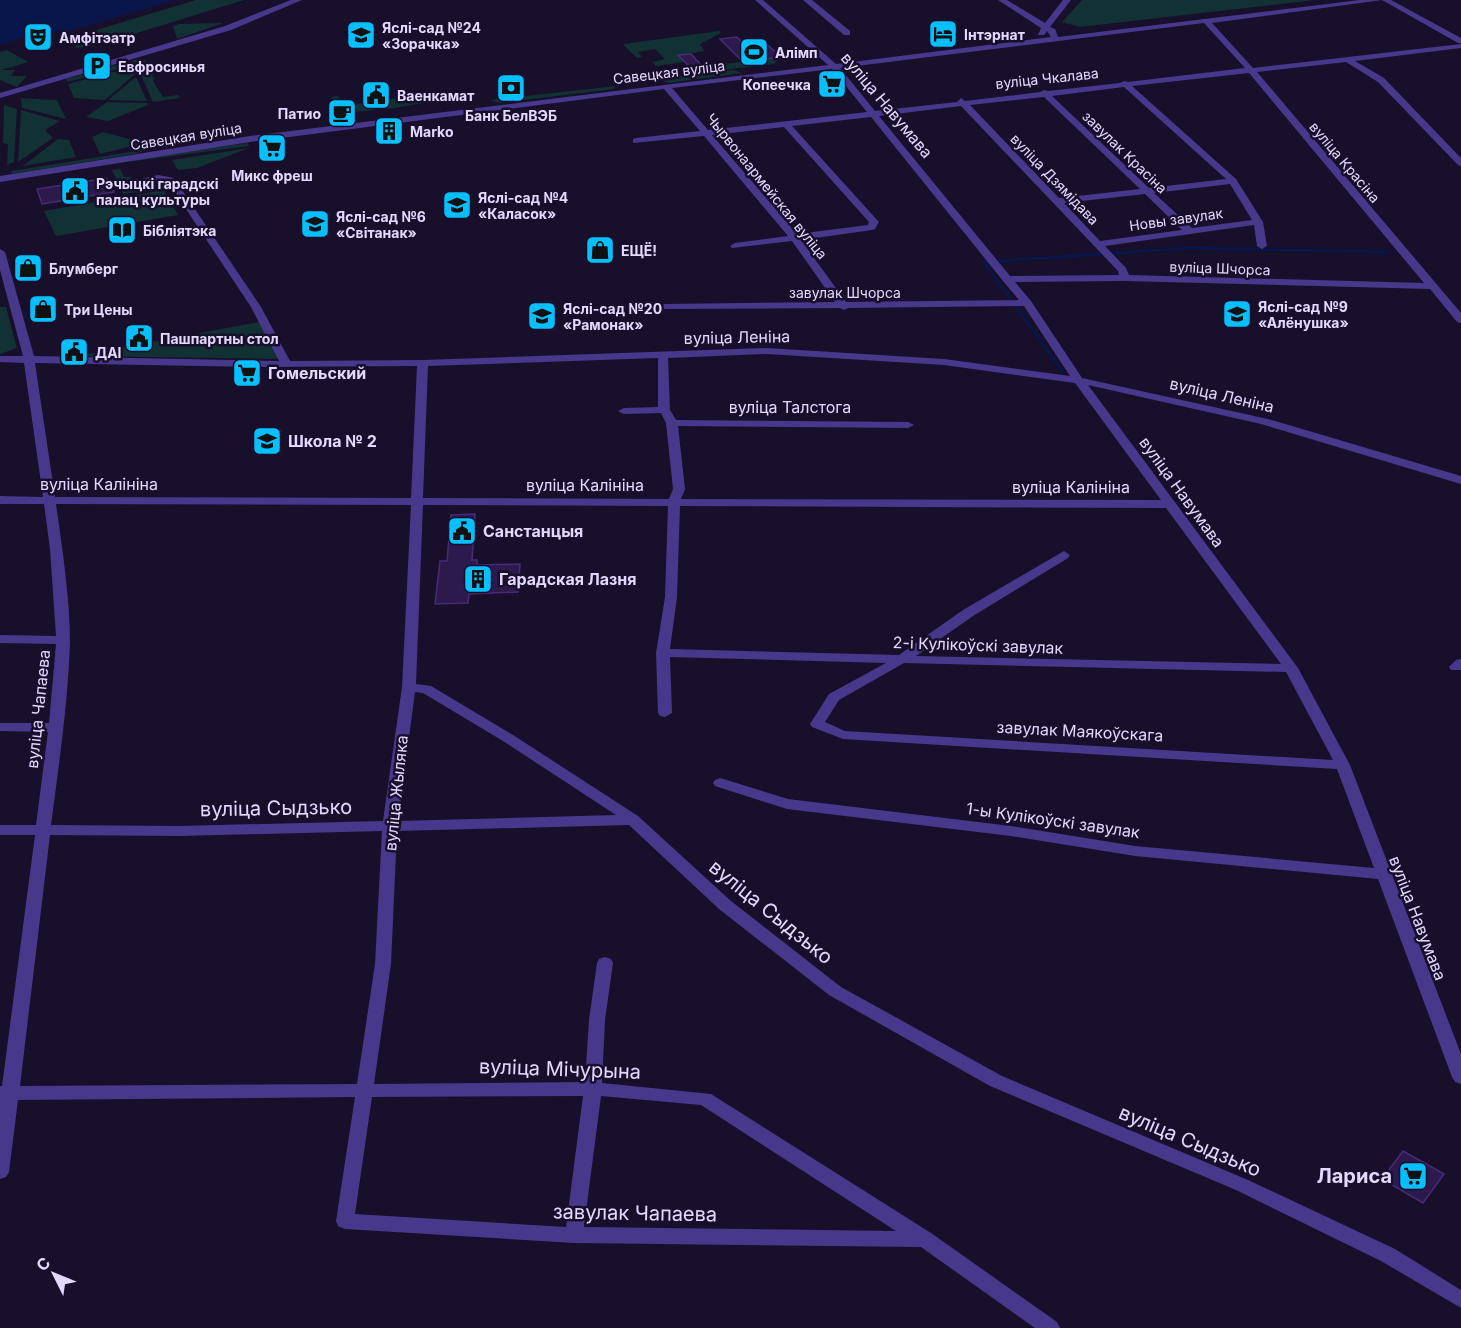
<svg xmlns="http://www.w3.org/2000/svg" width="1461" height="1328" viewBox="0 0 1461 1328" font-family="Inter,sans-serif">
  <rect width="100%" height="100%" fill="#180f2a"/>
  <g fill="#123135">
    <path d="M196,0H244L98,45L77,48L72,43L79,40L73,37Z"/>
    <path d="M1082,0H1315L1080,27L1062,22Z"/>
    <path d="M223,23L177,39L173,26L179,24Z"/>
    <path d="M719,31L721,33L700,44L704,51L679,55L685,62L656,66L652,62L665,59L655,49L638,52L642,57L637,58L623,44Z"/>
    <path d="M7,50L28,62L1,70H15L11,76H27L17,87L0,80V52Z"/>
    <path d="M781,57L774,64L696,73L683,69Z"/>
    <path d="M141,58L147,62L67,82L66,79Z"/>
    <path d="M148,63L105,100L74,98L68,84Z"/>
    <path d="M151,68L154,75L151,76L155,78L153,81L163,97L178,95L180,98L153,102L141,75Z"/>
    <path d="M734,70L742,73L669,83L657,79Z"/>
    <path d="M136,77L147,101L108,100Z"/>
    <path d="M616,86L613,89L500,103L490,100Z"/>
    <path d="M419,95L424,103L388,109L381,101Z"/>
    <path d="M338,96L344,106L377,101L382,108C366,111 344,118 331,97Z"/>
    <path d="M21,98L57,100L66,119L22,108Z"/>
    <path d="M107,102L147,103L148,105L108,121L86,117Z"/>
    <path d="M4,105L17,109L14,162L7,165L8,144L3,143Z"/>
    <path d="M21,110L60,121L45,130L53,138L18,162Z"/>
    <path d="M103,132L144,143L100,154L92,137Z"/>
    <path d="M58,139L69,140L76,157L23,166Z"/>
    <path d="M248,143L249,146L111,164L121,161Z"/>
    <path d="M249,148L197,168L178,170L172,160Z"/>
    <path d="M149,149L134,154L12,174L11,171Z"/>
    <path d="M120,169L124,177H131L139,192L123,194L112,170Z"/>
    <path d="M164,190L178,215L56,236L44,211Z"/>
    <path d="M0,307H6L17,348L0,354Z"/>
    <path d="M264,321L284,359L78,356Z"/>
  </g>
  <path fill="#08164b" d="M0,0H175L73,30L36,33L0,45Z"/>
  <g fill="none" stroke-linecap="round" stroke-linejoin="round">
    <path stroke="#08164b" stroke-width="3" d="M1062,371L984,262L1190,248L1388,252"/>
  </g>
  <g fill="#2c1a4c" stroke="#472b7a" stroke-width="1.5">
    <path d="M737,37L741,41L761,39L781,57L743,62L720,39Z"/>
    <path d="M691,54L703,67L691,68L678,55Z"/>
    <path d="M107,178L114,192L42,204L37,189Z"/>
    <path d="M475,514L472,560H477V565L520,564L518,592L469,594L468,603L435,604L440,561H447L451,515Z"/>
    <path d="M1403,1151L1444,1174L1423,1203L1382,1179Z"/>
  </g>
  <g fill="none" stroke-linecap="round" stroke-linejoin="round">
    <g fill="#48388c" fill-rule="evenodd">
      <path d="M291,0H302L231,30L0,98V93L225,26Z"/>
      <path d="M755,0H763L836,64L1051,37L1047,31L1044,35H1038L1041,28L998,0H1007L1045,23L1063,0H1071L1050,27L1055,29L1058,37L1360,0H1391L1461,38V43H1458L1382,0L1212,23L1253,68L1461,44V48L1355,61L1384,78L1461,158V166L1458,165L1378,82L1346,62L1257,72L1461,313V323L1457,322L1430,289L1124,281L1015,282L1031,301L1082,378L1268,419L1461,476V484L1261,424L1088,385L1298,668L1350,765L1461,1054V1084L1455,1082L1452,1077L1378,879L1135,856L1011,836L787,809L715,786L713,783L715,780L720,778L788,799L1011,826L1135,846L1374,868L1337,769L843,739L812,727L810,724L829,694L886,663L670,657L672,713L665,717L660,716L658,713L656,653L665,597L668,506L423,505L416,684L431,686L513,735L638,816L731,901L841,987L1002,1076L1248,1180L1395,1249L1461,1290V1308L1381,1261L1236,1190L990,1086L829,995L719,909L629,825L397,831L391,964L374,1084L585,1082L589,1020L597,963L599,959L605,957L611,959L613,963L605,1020L602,1083L711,1094L931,1233L1057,1322L1060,1328H1035L921,1247L574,1243L345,1229L338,1226L336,1221L355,1097L18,1100L9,1172L6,1177L0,1179V1086H2L35,835H0V825H36L48,732L0,731V723H49L56,644L0,643V635L56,636L50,549L44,504H0V496L43,497L24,363L0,362V356H23L0,270V249L5,252L34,356L279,361L251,307L168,182C157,181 142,186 133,181L158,175L174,178L261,307L290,361L423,360L767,348L944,359L1070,376L1024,306L848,308L844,310L840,308L659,309L658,307L663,304L835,302L792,241L732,248L730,246L735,243L788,236L704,136L633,143V139L636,138L700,131L664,89L250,142L0,182V176L250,136L828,65ZM1204,23L1245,68L1128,82L1124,81L1120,83L1048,91L1044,90L1040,92L965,101L961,98L957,102L875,111L840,68ZM832,69L867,112L708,130L672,88ZM1249,73L1424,283L1129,275L1126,268L1105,246L1254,225L1257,246L1262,249L1267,246L1263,222L1236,179L1132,86ZM1124,87L1226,179L1149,188L1052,96ZM1044,97L1140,189L1059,198L970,105ZM961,106L1118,271L1119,275L1010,276L879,116ZM871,117L1003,281L1019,300L846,302L801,240L872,230L875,229L879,222L792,126ZM784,127L869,222L868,225L797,234L712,135ZM1230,184L1252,220L1192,228L1154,193ZM1145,194L1182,230L1100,241L1064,203ZM767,354L944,365L1075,383L1161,500L681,499L685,489L678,426L908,428L914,425L908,422L676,420L670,410L668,358ZM658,358V407L624,408L618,411L624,414L661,413L666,423L673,489L669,499L423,498L428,366ZM35,363L260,367L417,366L411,498L55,497ZM56,504L411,505L402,687L383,821L179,826L51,825C59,764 68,703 70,642C70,599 62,546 56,504ZM680,506L1166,508L1281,664L916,656L973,616L1068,558L1070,555L1064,551L963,610L899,655L670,649L677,597ZM904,663L1286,672L1333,760L845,731L825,722L839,700ZM415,692L423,693L503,741L616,815L398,821ZM382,831L375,964L357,1084L20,1086L50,835L179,836ZM583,1096L566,1227L355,1214L372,1097ZM601,1096L701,1105L896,1231L584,1227Z"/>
      <path d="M803,0H812L850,31V35H844Z"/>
      <path d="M1461,659V670H1451L1449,667L1456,660Z"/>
    </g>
  </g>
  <defs>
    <g id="hotel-square" transform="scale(1.5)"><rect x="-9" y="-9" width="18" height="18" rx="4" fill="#05bfff" stroke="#180f2a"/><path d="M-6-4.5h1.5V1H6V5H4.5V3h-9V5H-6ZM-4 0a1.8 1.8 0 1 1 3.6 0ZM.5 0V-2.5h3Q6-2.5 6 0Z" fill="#111"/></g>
    <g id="school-square" transform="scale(1.5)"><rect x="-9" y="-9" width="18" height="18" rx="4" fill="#05bfff" stroke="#180f2a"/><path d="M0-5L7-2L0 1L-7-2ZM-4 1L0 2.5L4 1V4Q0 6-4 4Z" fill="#111"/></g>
    <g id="theatre-square" transform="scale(1.5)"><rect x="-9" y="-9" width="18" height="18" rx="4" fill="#05bfff" stroke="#180f2a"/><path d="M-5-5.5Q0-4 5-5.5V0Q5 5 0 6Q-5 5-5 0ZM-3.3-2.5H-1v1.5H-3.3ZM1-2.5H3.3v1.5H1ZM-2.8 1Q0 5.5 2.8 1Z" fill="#111"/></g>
    <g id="stadium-square" transform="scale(1.5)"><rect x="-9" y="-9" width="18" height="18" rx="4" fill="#05bfff" stroke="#180f2a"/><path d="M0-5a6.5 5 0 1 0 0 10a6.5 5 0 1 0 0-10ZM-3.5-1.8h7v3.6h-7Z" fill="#111"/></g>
    <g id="parking-square" transform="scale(1.5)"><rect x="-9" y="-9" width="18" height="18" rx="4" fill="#05bfff" stroke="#180f2a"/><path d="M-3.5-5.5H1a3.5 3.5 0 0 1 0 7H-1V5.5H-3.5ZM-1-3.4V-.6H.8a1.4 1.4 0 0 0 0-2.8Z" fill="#111"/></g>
    <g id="supermarket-square" transform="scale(1.5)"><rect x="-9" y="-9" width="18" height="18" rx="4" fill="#05bfff" stroke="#180f2a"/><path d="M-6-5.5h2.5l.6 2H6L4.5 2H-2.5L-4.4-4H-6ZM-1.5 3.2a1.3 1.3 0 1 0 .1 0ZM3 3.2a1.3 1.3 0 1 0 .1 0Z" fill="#111"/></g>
    <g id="bank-square" transform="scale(1.5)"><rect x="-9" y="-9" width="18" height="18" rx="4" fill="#05bfff" stroke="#180f2a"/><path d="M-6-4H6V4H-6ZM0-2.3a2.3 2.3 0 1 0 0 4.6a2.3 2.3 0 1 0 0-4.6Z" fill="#111"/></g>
    <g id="civic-square" transform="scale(1.5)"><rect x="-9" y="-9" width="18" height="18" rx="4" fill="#05bfff" stroke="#180f2a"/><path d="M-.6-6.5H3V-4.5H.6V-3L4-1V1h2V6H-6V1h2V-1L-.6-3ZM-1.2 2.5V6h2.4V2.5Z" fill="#111"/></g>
    <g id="cafe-square" transform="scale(1.5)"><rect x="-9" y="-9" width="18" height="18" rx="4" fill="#05bfff" stroke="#180f2a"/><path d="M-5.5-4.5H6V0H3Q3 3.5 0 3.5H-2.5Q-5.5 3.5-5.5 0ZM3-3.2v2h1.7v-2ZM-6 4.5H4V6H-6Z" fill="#111"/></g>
    <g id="building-square" transform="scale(1.5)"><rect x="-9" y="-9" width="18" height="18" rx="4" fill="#05bfff" stroke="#180f2a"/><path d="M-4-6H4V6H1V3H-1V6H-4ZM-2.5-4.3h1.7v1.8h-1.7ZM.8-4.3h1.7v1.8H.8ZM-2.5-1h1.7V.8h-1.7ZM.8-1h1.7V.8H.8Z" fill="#111"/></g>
    <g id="library-square" transform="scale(1.5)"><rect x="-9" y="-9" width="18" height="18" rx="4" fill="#05bfff" stroke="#180f2a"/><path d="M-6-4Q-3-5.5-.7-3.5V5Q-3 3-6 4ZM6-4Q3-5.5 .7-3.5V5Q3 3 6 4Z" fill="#111"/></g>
    <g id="shop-square" transform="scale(1.5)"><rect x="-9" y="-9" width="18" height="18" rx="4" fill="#05bfff" stroke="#180f2a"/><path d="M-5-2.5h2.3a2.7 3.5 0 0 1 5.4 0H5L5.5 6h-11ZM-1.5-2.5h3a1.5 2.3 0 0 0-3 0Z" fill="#111"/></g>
  </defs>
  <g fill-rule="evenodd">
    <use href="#hotel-square" x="943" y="34"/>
    <use href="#school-square" x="361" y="35"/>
    <use href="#theatre-square" x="38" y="37"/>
    <use href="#stadium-square" x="754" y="52"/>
    <use href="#parking-square" x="97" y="66"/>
    <use href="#supermarket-square" x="832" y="84"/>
    <use href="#bank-square" x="511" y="88"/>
    <use href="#civic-square" x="376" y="95"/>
    <use href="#cafe-square" x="342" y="113"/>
    <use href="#building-square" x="389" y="131"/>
    <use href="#supermarket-square" x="272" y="148"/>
    <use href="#civic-square" x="75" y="191"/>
    <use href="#school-square" x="457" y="205"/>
    <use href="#school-square" x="315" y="224"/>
    <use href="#library-square" x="122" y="230"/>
    <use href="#shop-square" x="600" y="250"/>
    <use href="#shop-square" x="28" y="268"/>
    <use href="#shop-square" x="43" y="309"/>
    <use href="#school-square" x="1237" y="314"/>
    <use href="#school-square" x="542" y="316"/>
    <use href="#civic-square" x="139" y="338"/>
    <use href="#civic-square" x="74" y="352"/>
    <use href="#supermarket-square" x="247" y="373"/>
    <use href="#school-square" x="267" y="441"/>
    <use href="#civic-square" x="462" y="531"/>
    <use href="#building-square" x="478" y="579"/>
    <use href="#supermarket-square" x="1413" y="1176"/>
  </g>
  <g text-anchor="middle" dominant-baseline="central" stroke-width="5" stroke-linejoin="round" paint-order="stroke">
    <g font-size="14" font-weight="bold" fill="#e3d9ff" stroke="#180f2a" text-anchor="start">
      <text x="382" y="27">Яслі-сад №24<tspan x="382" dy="16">«Зорачка»</tspan></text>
      <text x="964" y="34">Інтэрнат</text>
      <text x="59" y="37">Амфітэатр</text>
      <text x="775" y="52">Алімп</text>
      <text x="118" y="66">Евфросинья</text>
      <text x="811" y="84" text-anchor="end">Копеечка</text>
      <text x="397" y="95">Ваенкамат</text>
      <text x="321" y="113" text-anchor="end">Патио</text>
      <text x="511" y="115" text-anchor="middle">Банк БелВЭБ</text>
      <text x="410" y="131">Marko</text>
      <text x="272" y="175" text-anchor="middle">Микс фреш</text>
      <text x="96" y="183">Рэчыцкі гарадскі<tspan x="96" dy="16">палац культуры</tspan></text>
      <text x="478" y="197">Яслі-сад №4<tspan x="478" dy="16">«Каласок»</tspan></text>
      <text x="336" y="216">Яслі-сад №6<tspan x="336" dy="16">«Світанак»</tspan></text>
      <text x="143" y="230">Бібліятэка</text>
      <text x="621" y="250">ЕЩЁ!</text>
      <text x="49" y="268">Блумберг</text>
      <text x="1258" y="306">Яслі-сад №9<tspan x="1258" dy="16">«Алёнушка»</tspan></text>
      <text x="563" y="308">Яслі-сад №20<tspan x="563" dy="16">«Рамонак»</tspan></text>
      <text x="64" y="309">Три Цены</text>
      <text x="160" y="338">Пашпартны стол</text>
      <text x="95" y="352">ДАІ</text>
    </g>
    <g font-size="14" fill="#e3d9ff" stroke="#180f2a">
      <text transform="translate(669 72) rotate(-7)">Савецкая вуліца</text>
      <text transform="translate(1047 78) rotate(-6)">вуліца Чкалава</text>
      <text transform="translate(186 136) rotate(-9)">Савецкая вуліца</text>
      <text transform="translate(1125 152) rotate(44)">завулак Красіна</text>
      <text transform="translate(1345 162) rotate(50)">вуліца Красіна</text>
      <text transform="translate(1055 179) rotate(46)">вуліца Дзямідава</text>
      <text transform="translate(767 186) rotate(51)">Чырвонаармейская вуліца</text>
      <text transform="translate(1176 219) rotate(-8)">Новы завулак</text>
      <text transform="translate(1220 268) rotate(2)">вуліца Шчорса</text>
      <text x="845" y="292">завулак Шчорса</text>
    </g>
    <g font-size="16" fill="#e3d9ff" stroke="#180f2a">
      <text transform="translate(887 105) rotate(50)">вуліца Навумава</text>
      <text transform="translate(737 337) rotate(-1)">вуліца Леніна</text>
      <text transform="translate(1222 395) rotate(13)">вуліца Леніна</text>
      <text x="790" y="407">вуліца Талстога</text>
      <text x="99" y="484">вуліца Калініна</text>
      <text x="585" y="485">вуліца Калініна</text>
      <text x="1071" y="487">вуліца Калініна</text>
      <text transform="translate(1182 492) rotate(54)">вуліца Навумава</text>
      <text transform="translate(978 645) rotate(2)">2-і Кулікоўскі завулак</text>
      <text transform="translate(38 709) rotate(-84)">вуліца Чапаева</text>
      <text transform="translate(1080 731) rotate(3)">завулак Маякоўскага</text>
      <text transform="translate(396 793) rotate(-84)">вуліца Жыляка</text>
      <text transform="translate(1053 820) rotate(8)">1-ы Кулікоўскі завулак</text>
      <text transform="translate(1418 918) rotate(69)">вуліца Навумава</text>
    </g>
    <g font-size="16" font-weight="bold" fill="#e3d9ff" stroke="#180f2a" text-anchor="start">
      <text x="268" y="373">Гомельский</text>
      <text x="288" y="441">Школа № 2</text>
      <text x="483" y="531">Санстанцыя</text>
      <text x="499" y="579">Гарадская Лазня</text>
    </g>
    <g font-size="20" fill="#e3d9ff" stroke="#180f2a">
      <text transform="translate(276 808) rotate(-1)">вуліца Сыдзько</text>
      <text transform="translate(771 912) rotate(39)">вуліца Сыдзько</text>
      <text transform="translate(560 1069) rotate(2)">вуліца Мічурына</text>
      <text transform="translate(1190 1141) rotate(23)">вуліца Сыдзько</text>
      <text transform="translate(635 1213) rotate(1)">завулак Чапаева</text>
    </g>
    <g font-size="20" font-weight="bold" fill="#e3d9ff" stroke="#180f2a" text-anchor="end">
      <text x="1392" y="1176">Лариса</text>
    </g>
  </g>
  <g transform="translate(54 1274) rotate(313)" stroke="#180f2a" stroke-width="4.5" paint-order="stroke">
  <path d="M0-4.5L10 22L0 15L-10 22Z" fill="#e3d9ff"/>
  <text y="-9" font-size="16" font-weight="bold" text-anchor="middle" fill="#e3d9ff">С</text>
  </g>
</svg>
